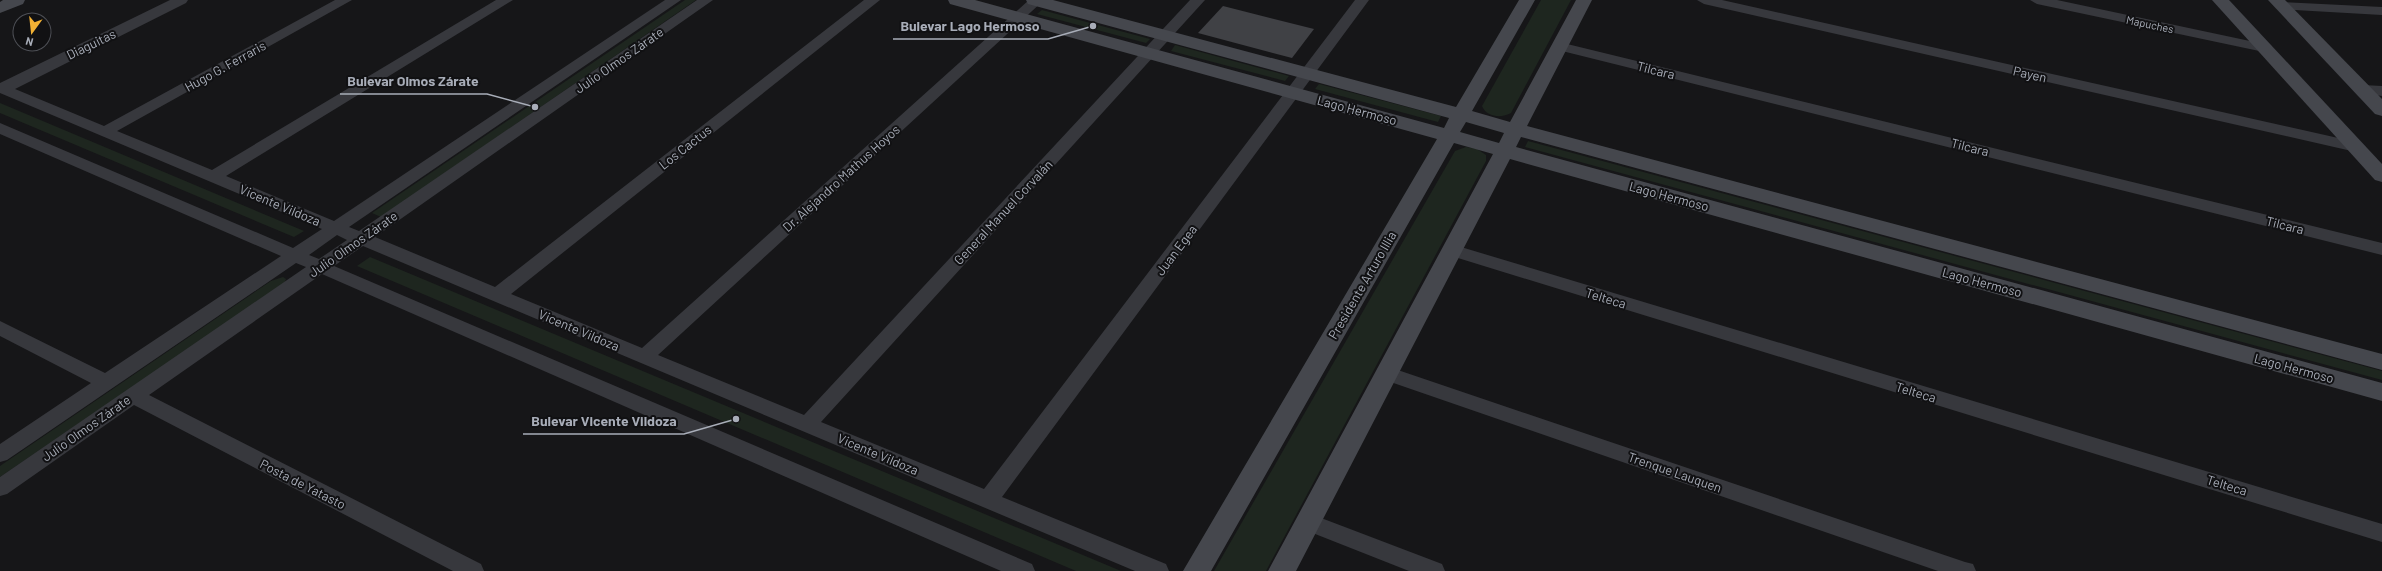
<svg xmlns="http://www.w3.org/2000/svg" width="2382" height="571" viewBox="0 0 2382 571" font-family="Barlow,sans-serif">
  <rect width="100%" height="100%" fill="#161618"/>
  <g fill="#1e261f">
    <path d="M685,0H696L381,217L372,213Z"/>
    <path d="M1541,0H1571L1511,113C1502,118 1487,118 1482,106Z"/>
    <path d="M1042,10L1150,39L1146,43L1037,14Z"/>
    <path d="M1175,45L1289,76L1285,81L1171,51Z"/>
    <path d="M1319,84L1441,116L1438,122L1315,89Z"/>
    <path d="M0,103L304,231L294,237L0,113Z"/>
    <path d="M1528,141L2382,371V380L1525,147Z"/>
    <path d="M1466,147L1477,149L1486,155V161L1266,571H1214L1455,151Z"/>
    <path d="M370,257L1121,571H1076L357,266Z"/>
    <path d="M283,277L286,279L284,284L0,477V466L271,281Z"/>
  </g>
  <path fill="#404145" d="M1223,6L1314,29L1292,58L1198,33Z"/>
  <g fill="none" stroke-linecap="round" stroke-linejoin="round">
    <g fill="#37383d" fill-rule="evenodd">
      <path d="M170,0H188L186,3L15,89L104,126L335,0H352L117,131L212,170L496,0H513L226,176L334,221L665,0H681L349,227L359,231L697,0H713L375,237L495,287L864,0H880L511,294L642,348L1029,0H1044L658,355L804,415L1190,0H1205L821,422L984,489L1355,0H1369L1002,497L1166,564L1169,571H1135L363,246L334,266L1032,564L1035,571H1001L322,274L149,395L481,564L484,571H453L134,405L7,494L0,496V477L306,267L296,263L7,460L0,462V444L91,383L0,336V321L105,373L281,256L0,134V123L293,248L322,229L0,93V83ZM337,235L347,240L319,259L309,255Z"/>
      <path d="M1697,0H1722L2356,142L2362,144L2364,147L2362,150L2356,152L1704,4Z"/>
      <path d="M2030,0H2057L2264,44L2271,48L2264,52L2037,4Z"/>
      <path d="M2282,2L2382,7V15L2277,9L2275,6L2277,3Z"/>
      <path d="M1559,42L2382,243V255L1554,49L1552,46L1554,43Z"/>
      <path d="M2363,85L2382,86V96L2358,93L2355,90L2358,87Z"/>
      <path d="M1451,244L2382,524V542L1445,254L1442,250L1445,246Z"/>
      <path d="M1386,366L1965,562L1973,564L1976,571H1938L1379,378L1376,373L1379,368Z"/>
      <path d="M1308,513L1442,564L1445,571H1409L1300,528L1297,522L1300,516Z"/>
    </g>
    <g fill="#45474d" fill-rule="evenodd">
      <path d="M3,0H25L23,4L0,13V2Z"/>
      <path d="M948,0H975L1444,128L1449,118L1028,4L1026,0H1053L1456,107L1519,0H1535L1472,111L1510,122L1576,0H1592L1527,126L2382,354V370L1521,137L1516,147L2382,383V401L1510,159L1296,571H1268L1493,154L1454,143L1211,571H1183L1437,139L950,4ZM1466,122L1504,133L1499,143L1460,132Z"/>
      <path d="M2212,0H2229L2382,164V182L2375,180Z"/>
      <path d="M2268,0H2285L2382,99V116L2375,114Z"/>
    </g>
  </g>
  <g text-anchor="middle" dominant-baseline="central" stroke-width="4" stroke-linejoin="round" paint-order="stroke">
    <g font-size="11" fill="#a8adb8" stroke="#111113">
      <text transform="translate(2150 24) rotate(12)">Mapuches</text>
    </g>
    <g font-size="13" fill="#a8adb8" stroke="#111113">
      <text transform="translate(91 44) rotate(-26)">Diaguitas</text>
      <text transform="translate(619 60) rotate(-35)">Julio Olmos Zárate</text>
      <text transform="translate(225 66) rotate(-29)">Hugo G. Ferraris</text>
      <text transform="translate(1656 70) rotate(14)">Tilcara</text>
      <text transform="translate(2030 74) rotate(13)">Payen</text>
      <text transform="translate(1357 110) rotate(15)">Lago Hermoso</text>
      <text transform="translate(685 147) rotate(-38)">Los Cactus</text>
      <text transform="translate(1970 147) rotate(14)">Tilcara</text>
      <text transform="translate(841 178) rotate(-42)">Dr. Alejandro Mathus Hoyos</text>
      <text transform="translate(1669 196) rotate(15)">Lago Hermoso</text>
      <text transform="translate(280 205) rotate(23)">Vicente Vildoza</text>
      <text transform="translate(1003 212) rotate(-47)">General Manuel Corvalán</text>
      <text transform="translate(2285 225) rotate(14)">Tilcara</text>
      <text transform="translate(353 244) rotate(-35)">Julio Olmos Zárate</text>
      <text transform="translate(1176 250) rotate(-53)">Juan Egea</text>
      <text transform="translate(1982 282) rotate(15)">Lago Hermoso</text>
      <text transform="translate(1362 285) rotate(-60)">Presidente Arturo Illia</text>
      <text transform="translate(1606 298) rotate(17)">Telteca</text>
      <text transform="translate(579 330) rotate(23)">Vicente Vildoza</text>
      <text transform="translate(2294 368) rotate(15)">Lago Hermoso</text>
      <text transform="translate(1916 392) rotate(17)">Telteca</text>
      <text transform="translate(86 428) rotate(-35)">Julio Olmos Zárate</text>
      <text transform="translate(878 454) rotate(23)">Vicente Vildoza</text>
      <text transform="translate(1675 472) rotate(19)">Trenque Lauquen</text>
      <text transform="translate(303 484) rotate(27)">Posta de Yatasto</text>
      <text transform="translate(2227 485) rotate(17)">Telteca</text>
    </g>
  </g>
  <path fill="none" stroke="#a8adb8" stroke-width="1.5" d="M1093 26L1048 39H893M535 107L487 94H340M736 419L684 434H523"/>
  <g fill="#a8adb8" stroke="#111113" stroke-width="1.5">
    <circle cx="1093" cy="26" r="4"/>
    <circle cx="535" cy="107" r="4"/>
    <circle cx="736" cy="419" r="4"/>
  </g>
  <g font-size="14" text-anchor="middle" font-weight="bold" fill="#a8adb8" stroke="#111113" stroke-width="4" stroke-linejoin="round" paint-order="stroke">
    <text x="970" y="31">Bulevar Lago Hermoso</text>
    <text x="413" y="86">Bulevar Olmos Zárate</text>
    <text x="604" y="426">Bulevar Vicente Vildoza</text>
  </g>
  <g transform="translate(32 32) rotate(195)"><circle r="19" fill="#111113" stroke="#4d4f55"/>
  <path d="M0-3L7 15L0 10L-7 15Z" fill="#f2b134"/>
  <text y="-6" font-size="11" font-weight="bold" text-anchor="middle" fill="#a8adb8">N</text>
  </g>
</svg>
